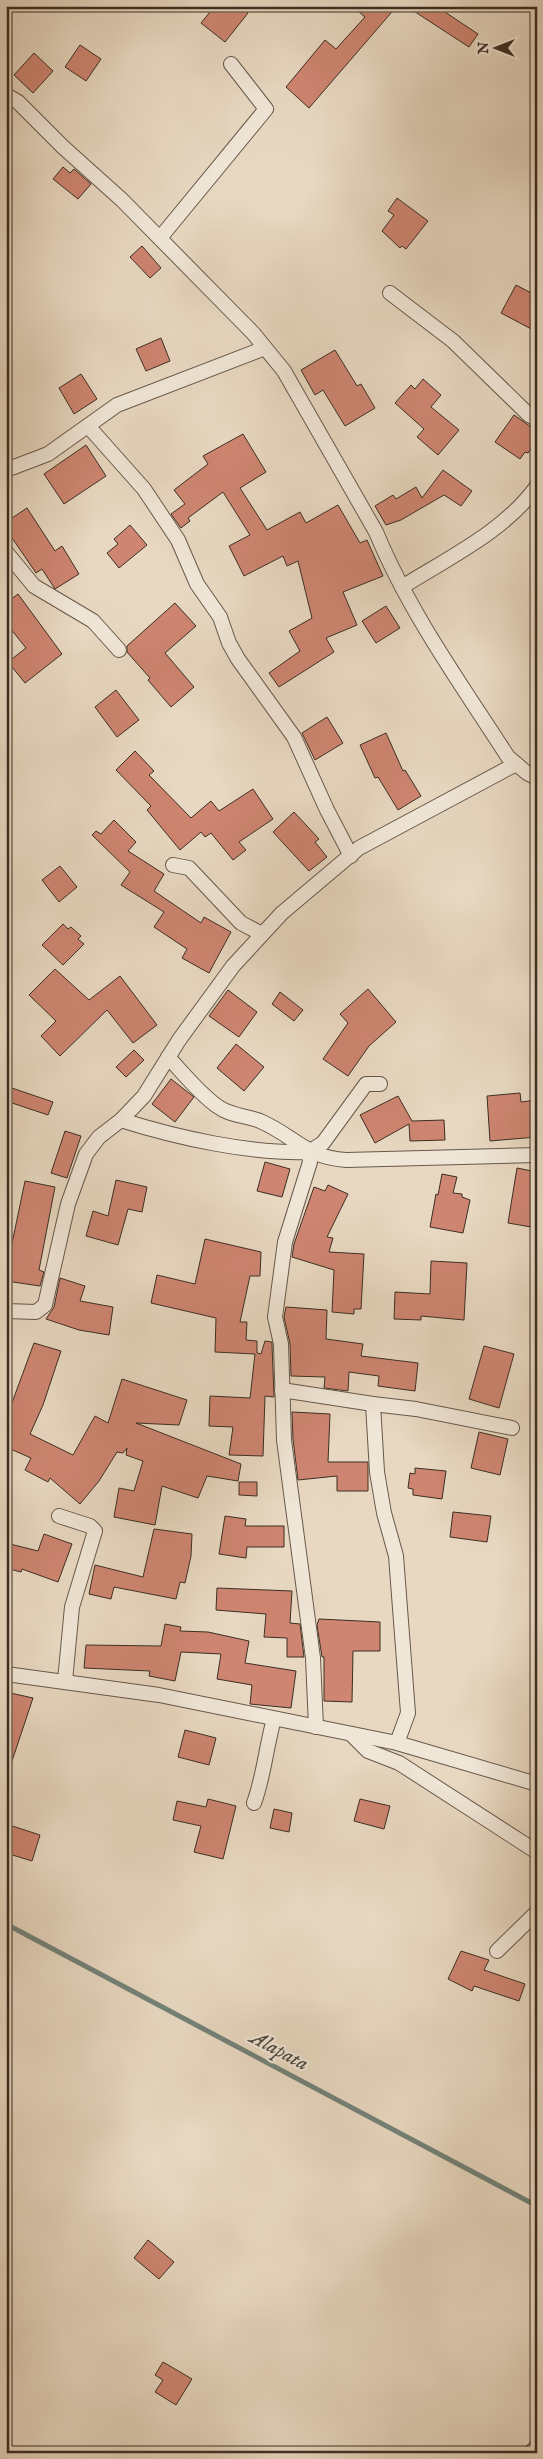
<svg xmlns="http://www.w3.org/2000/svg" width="543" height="2459" viewBox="0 0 543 2459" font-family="'IM FELL English',serif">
  <rect width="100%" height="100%" fill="#e8d8c1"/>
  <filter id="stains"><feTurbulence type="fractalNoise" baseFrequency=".004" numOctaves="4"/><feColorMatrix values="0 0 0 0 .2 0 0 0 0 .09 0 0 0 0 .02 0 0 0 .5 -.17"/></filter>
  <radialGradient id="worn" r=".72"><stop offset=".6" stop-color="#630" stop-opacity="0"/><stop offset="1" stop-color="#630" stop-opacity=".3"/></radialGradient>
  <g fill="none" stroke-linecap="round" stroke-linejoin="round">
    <path stroke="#738278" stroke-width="5" d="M6,1924L537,2206"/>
  </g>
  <g fill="#ce8571" stroke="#3c2e23">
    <path d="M215,6H241L248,13L225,42L201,23Z"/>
    <path d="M352,6H397L309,108L286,87L325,40L336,49L365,17Z"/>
    <path d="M406,6H436L478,34L469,47Z"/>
    <path d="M80,45L101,59L86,81L65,67Z"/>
    <path d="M34,53L53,71L33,93L14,75Z"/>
    <path d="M63,167L70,173L74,169L91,184L78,199L53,179Z"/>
    <path d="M397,198L428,221L406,249L402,246L400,248L382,231L394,215L388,211Z"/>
    <path d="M142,246L161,268L150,278L130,257Z"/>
    <path d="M516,285L537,296V332L501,313Z"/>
    <path d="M161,338L170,361L146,371L136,349Z"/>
    <path d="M335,350L357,386L361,384L375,408L345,426L323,390L315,395L301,370Z"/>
    <path d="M81,374L97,399L74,414L59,388Z"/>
    <path d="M423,379L441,395L431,407L459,430L438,455L417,437L424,429L395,403L411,385L415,389Z"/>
    <path d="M514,415L537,431V441L528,453L525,452L520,459L495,442Z"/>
    <path d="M243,434L266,472L240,488L267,530L300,512L306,523L338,505L360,543L367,540L383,576L343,592L357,625L326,638L334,652L279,687L269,673L300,651L289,631L312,618L298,561L287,566L283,556L244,576L229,546L250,535L223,492L188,518L190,521L181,528L171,514L185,504L174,490L208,464L203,456Z"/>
    <path d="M86,445L106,476L64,504L44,474Z"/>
    <path d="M443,470L472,491L461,506L444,495L401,520L386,525L375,506L393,495L396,499L416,487L422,498Z"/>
    <path d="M27,508L55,551L62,546L79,574L55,589L42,569L36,573L6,529V522Z"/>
    <path d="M130,525L147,545L119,568L107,553L118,544L114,539Z"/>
    <path d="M18,594L62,654L25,683L8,662L26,648L6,623V603Z"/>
    <path d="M175,603L196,626L165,653L194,687L171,707L148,680L150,678L127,652V646Z"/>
    <path d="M386,606L400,628L376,643L362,621Z"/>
    <path d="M116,690L139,720L117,737L95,707Z"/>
    <path d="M327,717L343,743L315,760L302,733Z"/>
    <path d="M386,733L403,771L405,770L421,796L398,810L378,777L375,778L360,745Z"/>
    <path d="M135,751L154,771L149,775L191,818L211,801L219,811L253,789L273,819L239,842L246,850L233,860L211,833L205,837L201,832L180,850L147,810L151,806L116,770Z"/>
    <path d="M294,812L319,839L315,842L327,857L309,871L273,832Z"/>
    <path d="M114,820L136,842L128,851L164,874L154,891L201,923L204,917L231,932L209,973L182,958L187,949L154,927L164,912L121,885L130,872L92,835L96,831L101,834Z"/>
    <path d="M60,866L77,887L59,902L42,880Z"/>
    <path d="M63,924L68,929L71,927L81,936L78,939L84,944L63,965L42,945Z"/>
    <path d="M55,969L89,1000L120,976L157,1025L133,1043L107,1010L60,1056L41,1036L56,1021L29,995Z"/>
    <path d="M368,989L396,1022L369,1046L348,1076L323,1059L348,1023L340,1014Z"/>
    <path d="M228,990L257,1012L239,1037L209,1016Z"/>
    <path d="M280,992L303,1010L294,1021L272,1004Z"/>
    <path d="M236,1044L264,1067L244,1091L217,1068Z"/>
    <path d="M134,1050L144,1060L126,1077L116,1067Z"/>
    <path d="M171,1079L194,1097L175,1122L152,1104Z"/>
    <path d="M6,1086L53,1102L48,1115L6,1101Z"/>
    <path d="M520,1093L521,1102L537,1100V1137L490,1141L487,1096Z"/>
    <path d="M398,1096L412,1121L444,1120L445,1140L410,1141L409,1124L375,1143L360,1115Z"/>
    <path d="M65,1131L81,1136L67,1178L51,1173Z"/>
    <path d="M265,1162L290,1169L282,1197L257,1191Z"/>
    <path d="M517,1168L537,1172V1228L508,1223Z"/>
    <path d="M442,1174L457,1177L453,1193L462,1194V1197L470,1200L463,1233L430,1227L436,1194L438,1195Z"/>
    <path d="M116,1180L147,1187L142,1212L128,1209L118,1245L86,1236L93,1211L108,1216Z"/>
    <path d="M25,1181L55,1187L39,1270L44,1272L40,1286L6,1281L10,1253Z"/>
    <path d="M328,1185L348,1194L327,1237L333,1238L329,1252L364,1254L361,1309H354V1314L332,1312L334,1270L292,1257L294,1244L314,1187L325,1191Z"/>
    <path d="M205,1239L261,1252L260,1276H250L240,1322H247L246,1340L257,1341V1353L261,1354L265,1341L272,1342V1345L274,1397L265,1396L263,1456L229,1455L233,1427L209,1426L210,1396L250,1398L255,1354L215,1352L216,1318L151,1303L157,1275L195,1284Z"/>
    <path d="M431,1261L467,1263L464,1320L421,1316V1320L394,1319L395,1292L430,1294Z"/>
    <path d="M60,1278L85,1286L80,1301L113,1307L109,1335L79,1330L46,1319L54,1307Z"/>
    <path d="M286,1307L327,1310L326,1339L363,1344L361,1356L418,1363L415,1391L378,1386L379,1376L349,1372L348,1391L324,1388L325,1377L291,1376L290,1344L284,1317Z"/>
    <path d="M34,1343L61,1351L43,1405L30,1434L73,1455L95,1416L108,1423L122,1379L187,1400L179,1425L136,1423L241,1464L238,1481L207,1476L198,1498L162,1486L155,1525L114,1517L119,1488L134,1491L143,1461L126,1455L127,1448L123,1453L117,1452L99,1481L80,1504L50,1478L48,1482L25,1470L31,1458L6,1447V1419Z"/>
    <path d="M484,1346L514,1354L499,1408L469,1399Z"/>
    <path d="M292,1412L330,1414L328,1462H368V1491H337V1476L298,1480L293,1439Z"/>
    <path d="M479,1432L508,1439L500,1475L471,1468Z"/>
    <path d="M415,1468L446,1471L442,1499L413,1495V1489L408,1488L410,1473L415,1474Z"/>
    <path d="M239,1482H257V1496L239,1495Z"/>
    <path d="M453,1512L491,1516L487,1542L450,1537Z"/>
    <path d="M225,1516L246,1519L245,1526H284V1547H247L246,1558L219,1554Z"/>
    <path d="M154,1529L192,1534L191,1556L185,1583L180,1582L176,1599L114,1587L111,1599L89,1594L95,1565L143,1577Z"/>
    <path d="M44,1534L72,1544L58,1582L22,1569L21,1572L6,1568V1543L38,1551Z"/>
    <path d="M217,1588L292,1591L290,1623L300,1624L304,1657H287V1638L264,1637L266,1614L216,1610Z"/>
    <path d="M319,1619L380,1622V1651H353L352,1702L324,1701V1657H322L317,1625Z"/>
    <path d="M165,1624L181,1627L180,1631L208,1632L249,1641L245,1663L296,1671L291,1708L250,1704L252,1685L217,1679L221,1654L181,1652L175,1681L149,1676L150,1671L84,1668L86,1645L161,1646Z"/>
    <path d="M6,1692L33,1698L9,1770H6Z"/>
    <path d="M185,1730L216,1738L209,1765L178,1757Z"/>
    <path d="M208,1799L236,1806L223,1859L194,1852L201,1826L173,1820L177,1801L206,1807Z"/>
    <path d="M360,1799L390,1806L384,1829L354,1821Z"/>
    <path d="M274,1809L292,1813L289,1832L270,1828Z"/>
    <path d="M6,1824L40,1835L32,1861L6,1853Z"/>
    <path d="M461,1951L489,1960L484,1970L525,1984L519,2001L474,1986L472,1991L448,1979Z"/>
    <path d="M148,2240L174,2262L159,2279L134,2258Z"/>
    <path d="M163,2362L192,2379L176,2405L155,2392L163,2380L155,2375Z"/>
  </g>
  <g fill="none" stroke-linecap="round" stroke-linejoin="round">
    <g stroke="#67584a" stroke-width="16">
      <g id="street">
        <path d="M6,95L18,102L63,147L122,200L253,333L284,371L376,532C409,612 461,684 508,757L527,773L537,778"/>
        <path d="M160,238L266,109L231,64"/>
        <path d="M390,293L453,341L529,415L537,419"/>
        <path d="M88,426L144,489L178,540L197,584L220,617L229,643L238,659L294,737L327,810L351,856"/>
        <path d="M6,470L48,454L117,405L265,348"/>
        <path d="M6,552L34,586L93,621L119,650"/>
        <path d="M402,587C448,558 505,531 537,486"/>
        <path d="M173,865L189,868L241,923L262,934"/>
        <path d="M168,1057C183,1073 199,1093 217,1106C230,1116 245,1115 260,1121C295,1136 304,1157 346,1160L537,1155"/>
        <path d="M121,1120C178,1138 250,1154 309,1152L310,1162L285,1242L275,1317L281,1344L284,1440L313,1658L316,1727"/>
        <path d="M309,1152L323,1143L366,1084H380"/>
        <path d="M6,1311L36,1312L45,1305L68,1204L86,1154L99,1137L121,1120L144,1096L179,1040L233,966L282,913L359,848L516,764"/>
        <path d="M282,1390L373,1404"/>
        <path d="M59,1516L90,1526L95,1531L72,1607L65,1681"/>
        <path d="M6,1674L159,1695L397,1743L537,1784"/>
        <path d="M351,1734L368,1751L399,1763L537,1852"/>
        <path d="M397,1743L408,1713L396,1556L384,1513L377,1472L373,1404L416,1409L512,1428"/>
        <path d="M254,1803C264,1776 266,1747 274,1719"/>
        <path d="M497,1951L537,1912"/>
      </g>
    </g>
    <g stroke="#3c2e23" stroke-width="21">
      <path id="secondary" d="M534,2453L537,2450"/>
    </g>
    <use href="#street" stroke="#f0e6d7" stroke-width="14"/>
    <use href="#secondary" stroke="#f0e6d7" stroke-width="19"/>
  </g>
  <g text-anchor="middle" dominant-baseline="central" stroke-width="4.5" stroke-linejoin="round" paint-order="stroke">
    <g font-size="21" font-style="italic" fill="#4e4a3f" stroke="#f0e6d7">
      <text transform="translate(279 2051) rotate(28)">Alapata</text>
    </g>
  </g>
  <rect width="543" height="2459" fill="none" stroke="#e8d8c1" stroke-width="25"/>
  <rect x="8" y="8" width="528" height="2444" fill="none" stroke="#3c2e23" stroke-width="2.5"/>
  <rect x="12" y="12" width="518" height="2434" fill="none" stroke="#3c2e23"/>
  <g transform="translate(496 48) rotate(270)" stroke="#f0e6d7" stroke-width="4" paint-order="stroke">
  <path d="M0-4L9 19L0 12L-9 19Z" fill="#3c2e23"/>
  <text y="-8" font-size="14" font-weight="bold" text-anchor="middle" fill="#3c2e23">N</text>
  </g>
  <rect width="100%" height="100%" filter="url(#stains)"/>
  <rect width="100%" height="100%" fill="url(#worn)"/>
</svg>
